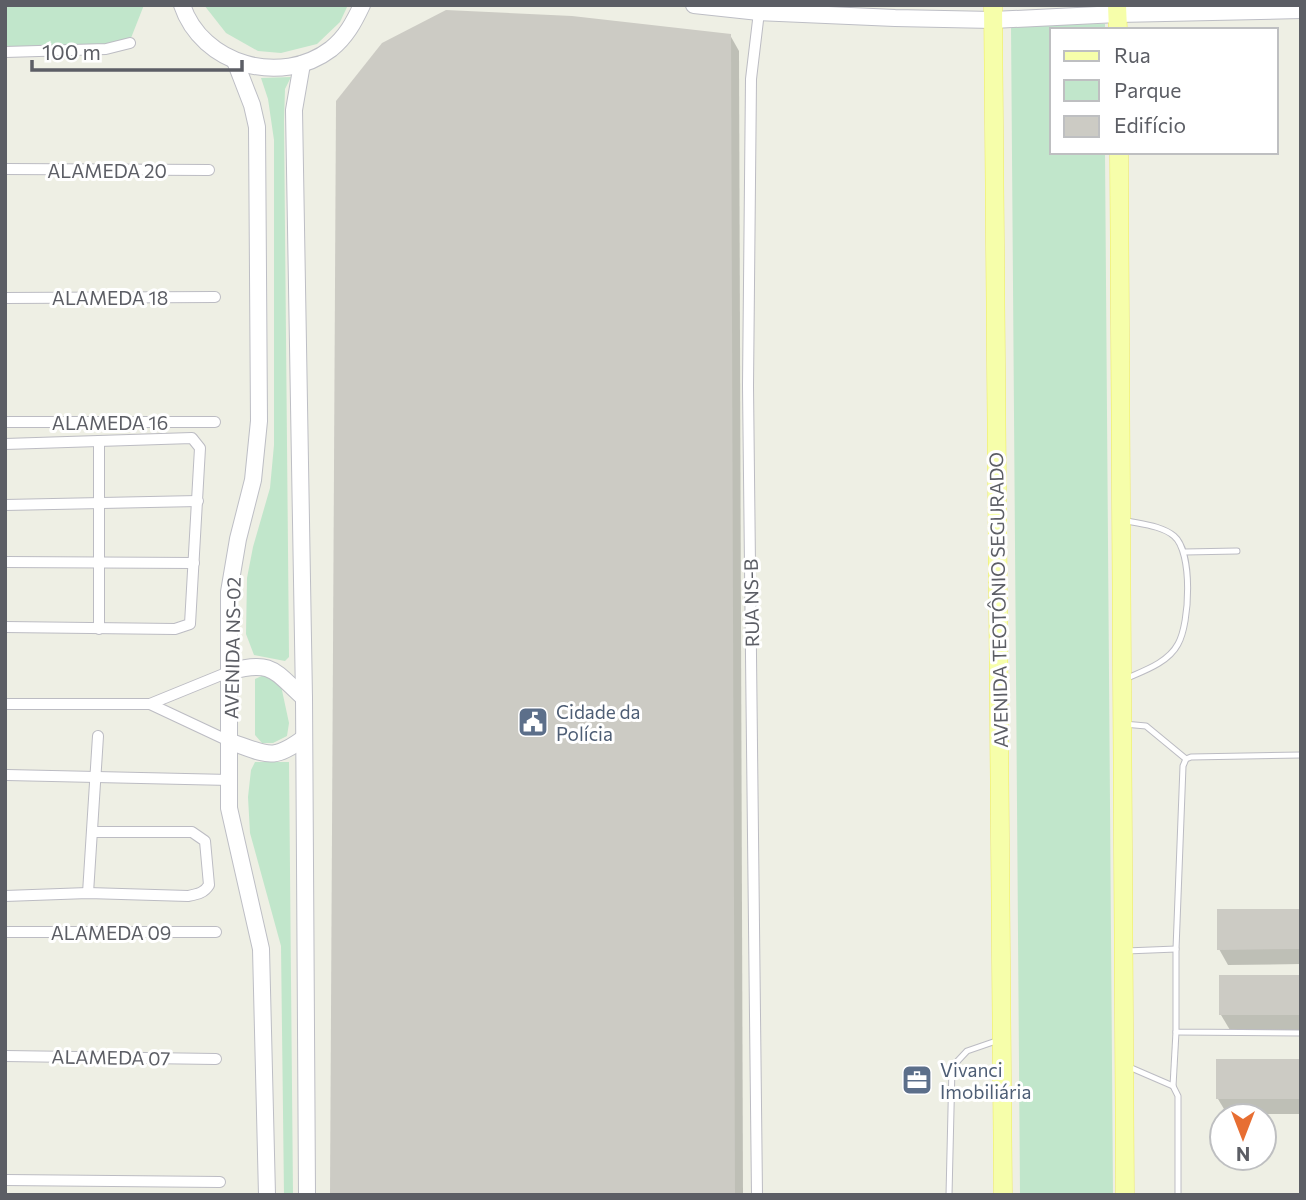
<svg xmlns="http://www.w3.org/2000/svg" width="1306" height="1200" viewBox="0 0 1306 1200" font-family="Commissioner,sans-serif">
  <rect width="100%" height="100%" fill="#eeefe4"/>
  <g fill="#c1e6cb">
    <path d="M5,5H144L131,38L105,45L5,47Z"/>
    <path d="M204,5H348L340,22L317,44L281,53L258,51L226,33Z"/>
    <path d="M1105,24V30H1052V152H1105L1113,1195H1020L1011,25Z"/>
    <path d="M291,77L285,89L284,121L289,657L285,661L254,655L246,634L247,578L253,547L270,488L274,445V140L268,99L261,78Z"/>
    <path d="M264,675L280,681L289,723L287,736L273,743H262L255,735V679Z"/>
    <path d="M255,762H289L293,1195H284L281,946L250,833L248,797L251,770Z"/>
  </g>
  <g fill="#0003">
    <path d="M730,35L739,51L743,1195H333Z"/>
    <path d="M1301,911V964L1228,965L1219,949Z"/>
    <path d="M1301,976V1030H1230L1221,1015Z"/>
    <path d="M1301,1060V1114H1227L1218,1099Z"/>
  </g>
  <g fill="#cccbc4">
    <path d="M446,10L572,16L731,34L735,1195H330L336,101L382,43Z"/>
    <path d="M1217,909H1301V949L1217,950Z"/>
    <rect x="1219" y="975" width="82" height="40"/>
    <rect x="1216" y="1059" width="85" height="40"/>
  </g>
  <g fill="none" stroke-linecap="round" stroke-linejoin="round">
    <g stroke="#bcbcc3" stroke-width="7">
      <g id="lane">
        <path d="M1123,520C1139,524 1161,525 1174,536C1193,552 1190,623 1178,644C1168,663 1143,671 1125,679"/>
        <path d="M1185,552L1237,551"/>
        <path d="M1124,724L1146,726L1186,759"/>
        <path d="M1301,755L1191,757L1186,759L1183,766L1176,949V1032L1301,1033"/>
        <path d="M1126,951L1176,949"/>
        <path d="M1129,1067L1173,1086L1178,1096V1195"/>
        <path d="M1173,1086L1176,1032"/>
        <path d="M949,1195L952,1067L967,1051L999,1040"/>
      </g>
    </g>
    <g stroke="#bcbcc3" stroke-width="12">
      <g id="street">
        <path d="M5,52L106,49L130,43"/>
        <path d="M5,169L209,170"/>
        <path d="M5,298L215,297"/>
        <path d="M5,422H215"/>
        <path d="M99,441V629"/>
        <path d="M5,444L192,438L200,448L190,624L175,629L5,627"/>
        <path d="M5,505L198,501"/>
        <path d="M5,562L194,563"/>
        <path d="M5,704H150L231,671"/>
        <path d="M150,704L231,742"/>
        <path d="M7,775L230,780"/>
        <path d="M88,893L98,736"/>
        <path d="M5,896L88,893L188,896C198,894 204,893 209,885L205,841L192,832H93"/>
        <path d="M5,932H216"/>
        <path d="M5,1056L216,1059"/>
        <path d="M5,1180L220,1182"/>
        <path d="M757,1195L748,386L751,79L759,12"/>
      </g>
    </g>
    <g stroke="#bdbec5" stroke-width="18">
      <g id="secondary">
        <path d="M182,5C202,65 281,87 331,49C346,37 354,22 362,5"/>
        <path d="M694,5L759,12L895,18L993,20L1118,14L1301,10"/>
        <path d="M235,61L252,105L257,127L259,421L253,480L238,539L229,592V808L261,949L267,1195"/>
        <path d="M302,64L294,110L304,698L307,1195"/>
        <path d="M231,671C273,660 274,671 304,698"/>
        <path d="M231,742C267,754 272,762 304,738"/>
      </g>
    </g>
    <g stroke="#f0ec5c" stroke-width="19">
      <g id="primary">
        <path d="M993,5L1003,1195"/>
        <path d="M1117,5L1118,30"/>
        <path d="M1119,152L1125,1195"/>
      </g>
    </g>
    <use href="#lane" stroke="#fff" stroke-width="5"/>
    <use href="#street" stroke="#fff" stroke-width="10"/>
    <use href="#secondary" stroke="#fff" stroke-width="16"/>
    <use href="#primary" stroke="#f6feaa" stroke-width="18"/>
  </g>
  <defs>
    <g id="civic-square" transform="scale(1.575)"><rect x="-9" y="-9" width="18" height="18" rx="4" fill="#5c6f8a" stroke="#fff"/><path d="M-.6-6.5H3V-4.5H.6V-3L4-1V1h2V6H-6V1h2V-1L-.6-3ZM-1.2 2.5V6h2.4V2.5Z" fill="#fff"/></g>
    <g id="office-square" transform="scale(1.575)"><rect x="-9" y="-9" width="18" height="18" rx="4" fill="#5c6f8a" stroke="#fff"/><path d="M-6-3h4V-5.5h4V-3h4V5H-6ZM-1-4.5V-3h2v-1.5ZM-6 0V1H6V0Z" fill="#fff"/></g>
  </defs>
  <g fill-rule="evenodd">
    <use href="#civic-square" x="533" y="722"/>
    <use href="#office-square" x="917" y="1080"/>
  </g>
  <g text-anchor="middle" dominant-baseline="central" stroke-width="6" stroke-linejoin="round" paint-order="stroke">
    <g font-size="19" fill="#5c5e65" stroke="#fff">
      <text x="107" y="170">ALAMEDA 20</text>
      <text x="110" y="297">ALAMEDA 18</text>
      <text x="110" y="422">ALAMEDA 16</text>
      <text transform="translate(998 600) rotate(-91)">AVENIDA TEOTÔNIO SEGURADO</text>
      <text transform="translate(751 603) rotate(-91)">RUA NS-B</text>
      <text transform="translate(232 648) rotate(-89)">AVENIDA NS-02</text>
      <text x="111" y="932">ALAMEDA 09</text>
      <text transform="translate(111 1057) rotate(1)">ALAMEDA 07</text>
    </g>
    <g font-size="19" fill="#4e5e75" stroke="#fff" text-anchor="start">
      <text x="556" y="711">Cidade da<tspan x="556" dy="22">Polícia</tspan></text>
      <text x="940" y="1069">Vivanci<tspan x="940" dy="22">Imobiliária</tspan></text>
    </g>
  </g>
  <rect width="1306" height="1200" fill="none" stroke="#5c5e65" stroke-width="14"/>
  <rect x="1050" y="28" width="228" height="126" fill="#ffffff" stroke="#bebfc1" stroke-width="2"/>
  <rect x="1064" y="51" width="35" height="10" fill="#f6feaa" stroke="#bebfc1" stroke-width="2"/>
  <text x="1114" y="63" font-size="21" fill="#5c5e65">Rua</text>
  <rect x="1064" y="80" width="35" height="21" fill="#c1e6cb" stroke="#bebfc1" stroke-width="2"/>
  <text x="1114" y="98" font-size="21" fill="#5c5e65">Parque</text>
  <rect x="1064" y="116" width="35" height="21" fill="#cccbc4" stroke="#bebfc1" stroke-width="2"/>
  <text x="1114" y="133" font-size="21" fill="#5c5e65">Edifício</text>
  <g transform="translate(1243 1137) rotate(180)"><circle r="33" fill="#ffffff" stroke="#bebfc1" stroke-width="2"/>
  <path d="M0-5L12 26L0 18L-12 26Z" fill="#e76e32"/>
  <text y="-10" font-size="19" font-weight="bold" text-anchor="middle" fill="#5c5e65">N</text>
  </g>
  <path d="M32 60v10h210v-10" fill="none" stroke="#5c5e65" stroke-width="3.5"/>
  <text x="42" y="60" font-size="21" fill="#5c5e65" stroke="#ffffff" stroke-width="5" paint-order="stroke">100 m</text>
</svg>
